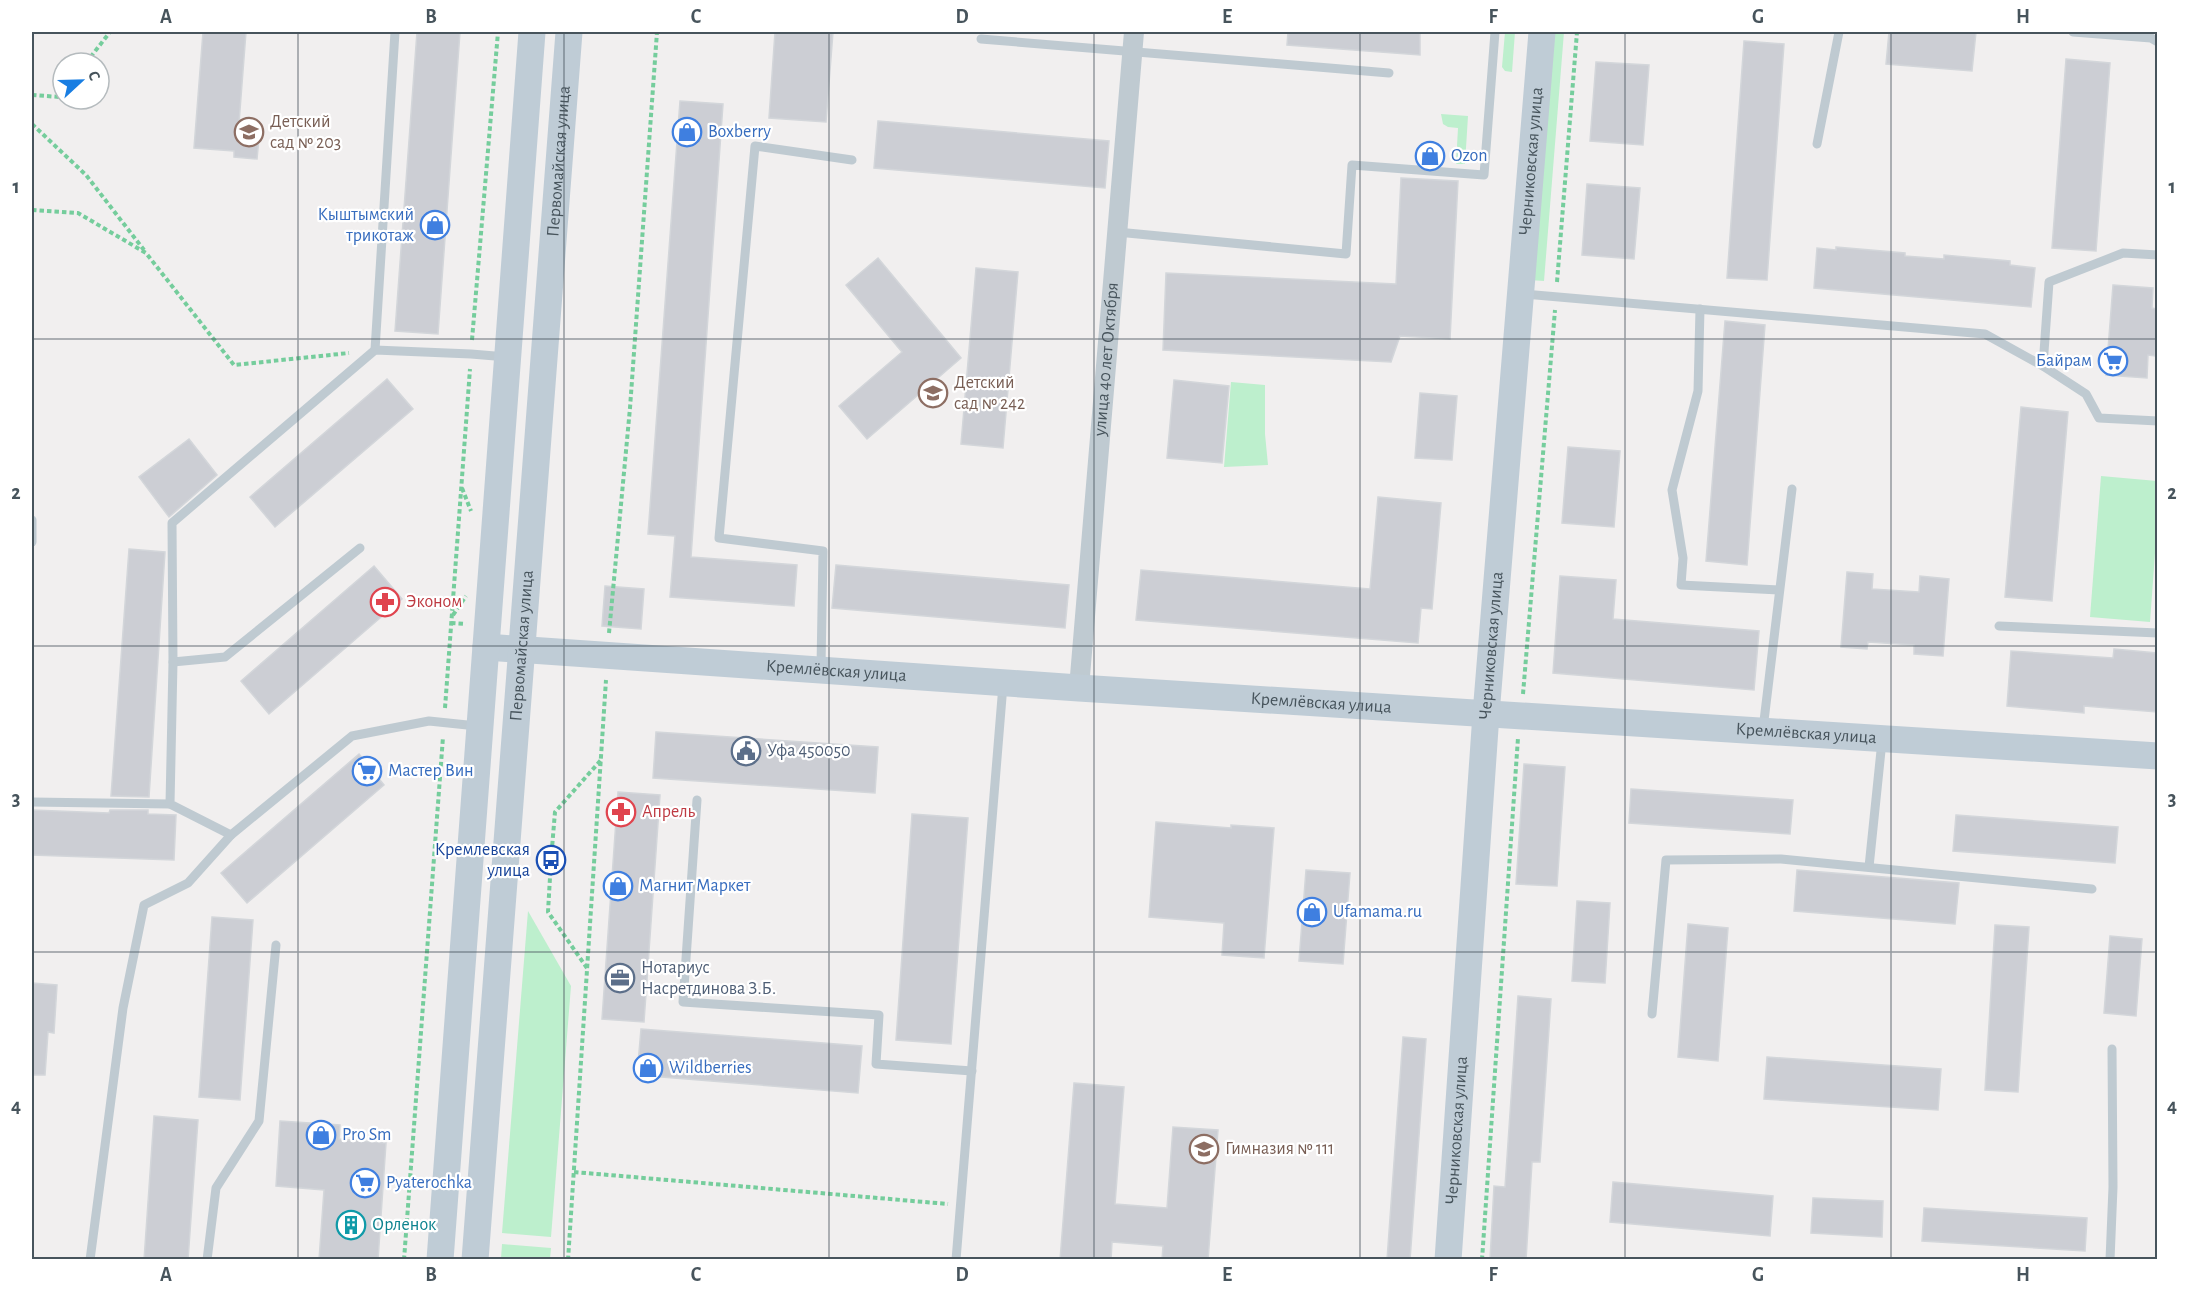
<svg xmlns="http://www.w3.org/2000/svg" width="2189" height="1291" viewBox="0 0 2189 1291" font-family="'Alegreya Sans',sans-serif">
  <rect width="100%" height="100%" fill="#f1efef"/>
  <g fill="#bdefcd">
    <path d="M1505,32H1515L1512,72L1505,71L1502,67Z"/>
    <path d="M1550,32H1564L1544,281L1529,280Z"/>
    <path d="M1441,114L1468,116L1465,164H1456L1458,128L1448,127L1443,124Z"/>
    <path d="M1231,382L1265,385V434L1268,465L1224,467Z"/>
    <path d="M2101,476L2157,481V526L2150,622L2090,617Z"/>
    <path d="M528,911L571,986L551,1237L502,1233Z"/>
    <path d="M502,1244L551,1248L550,1259H501Z"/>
  </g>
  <g fill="#ccced4" stroke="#d3d6da" stroke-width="1.5">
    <path d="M203,32H246L238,136L259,138L257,159L234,157V151L194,148Z"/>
    <path d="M417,32H460L438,334L395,331Z"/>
    <path d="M775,32H833L826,122L769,118Z"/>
    <path d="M1288,32H1420V55L1287,45Z"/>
    <path d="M1889,32H1976L1972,71L1886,64Z"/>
    <path d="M1744,41L1784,44L1767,280L1727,278Z"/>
    <path d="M2066,59L2110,63L2096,251L2052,248Z"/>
    <path d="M1596,62L1649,65L1643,145L1590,141Z"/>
    <path d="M680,101L723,104L691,557L797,565L794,606L670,597L675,536L648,534Z"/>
    <path d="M878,121L1109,141L1105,188L874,168Z"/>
    <path d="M1401,178L1458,181L1450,339L1400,336L1391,362L1163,350L1166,273L1396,284Z"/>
    <path d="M1587,184L1640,188L1634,259L1582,255Z"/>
    <path d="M1836,247L1905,253V256L1944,259V255L2010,261V265L2035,268L2031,307L1814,288L1817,248L1836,250Z"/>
    <path d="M878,258L961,358L867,439L839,406L902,352L846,285Z"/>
    <path d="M976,268L1018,272L1003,448L961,444Z"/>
    <path d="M2113,285L2153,288L2152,308L2157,309L2155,356L2148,355L2147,378L2106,375Z"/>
    <path d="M1725,321L1765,325L1747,565L1706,561Z"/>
    <path d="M387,379L413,409L275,527L250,497Z"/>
    <path d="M1174,380L1229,386L1222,463L1167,458Z"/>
    <path d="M1420,393L1457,396L1452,460L1415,458Z"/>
    <path d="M2021,407L2068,412L2052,601L2005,597Z"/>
    <path d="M189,439L217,475L169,517L139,477Z"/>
    <path d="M1568,447L1620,451L1614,527L1562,523Z"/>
    <path d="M1378,497L1441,503L1432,609L1421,608L1418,643L1136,620L1141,570L1370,589Z"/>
    <path d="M129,549L165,552L149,797L111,796Z"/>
    <path d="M836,565L1069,585L1065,628L832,608Z"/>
    <path d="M374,566L402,599L269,714L241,681Z"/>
    <path d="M1847,572L1873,574L1872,589L1919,592L1920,576L1949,579L1943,656L1914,654V645L1868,642L1867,649L1841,647Z"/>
    <path d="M1560,576L1616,580L1613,619L1759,631L1754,690L1553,673Z"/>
    <path d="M605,586L644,589L641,629L602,626Z"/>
    <path d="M2114,649L2157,653V712L2084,706V713L2007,706L2011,651L2113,658Z"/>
    <path d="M656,732L878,747L875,793L653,778Z"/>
    <path d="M359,754L384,785L247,903L221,873Z"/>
    <path d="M1524,764L1565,767L1557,886L1516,884Z"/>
    <path d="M1631,789L1793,800L1790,834L1629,823Z"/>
    <path d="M618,792L660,795L644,1022L602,1019Z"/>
    <path d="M32,810L109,813L110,810H148V814L176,815L174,860L32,855Z"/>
    <path d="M912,814L968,818L951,1044L896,1040Z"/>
    <path d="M1956,815L2118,827L2115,863L1953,851Z"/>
    <path d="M1156,822L1231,828V825L1274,828L1264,958L1222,955L1224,923L1149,917Z"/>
    <path d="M1306,870L1350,873L1343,964L1299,961Z"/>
    <path d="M1797,870L1959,883L1955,924L1794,911Z"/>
    <path d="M1577,901L1610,903L1605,983L1572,981Z"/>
    <path d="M212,917L253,920L240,1100L199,1097Z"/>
    <path d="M1688,924L1728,928L1718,1061L1678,1057Z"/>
    <path d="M1995,925L2029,927L2018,1092L1985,1090Z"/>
    <path d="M2110,936L2142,939L2136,1016L2104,1013Z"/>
    <path d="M32,983L57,985L54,1033L48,1032L45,1075H32Z"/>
    <path d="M1518,996L1551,999L1540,1162H1532L1526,1260H1490L1494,1186L1505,1187Z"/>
    <path d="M641,1029L862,1046L858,1093L637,1075Z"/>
    <path d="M1403,1037L1426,1039L1410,1260H1387Z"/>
    <path d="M1767,1057L1941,1069L1938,1110L1764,1099Z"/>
    <path d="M1074,1083L1124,1087L1115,1204L1167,1208L1173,1127L1218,1130L1208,1260H1162L1163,1246L1112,1242L1111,1260H1060Z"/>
    <path d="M154,1116L198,1120L188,1260H144Z"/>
    <path d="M280,1121L340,1125L339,1139L386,1143L378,1260H319L324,1190L276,1186Z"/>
    <path d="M1613,1182L1773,1196L1770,1236L1610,1222Z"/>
    <path d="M1813,1198L1883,1201L1882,1237L1811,1233Z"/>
    <path d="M1924,1208L2087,1218L2085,1251L1922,1241Z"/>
  </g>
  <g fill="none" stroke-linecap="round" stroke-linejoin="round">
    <g stroke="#75cd9c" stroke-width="4" stroke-dasharray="4.5 3" stroke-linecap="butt">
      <path d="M86,63L110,32"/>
      <path d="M32,95L60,97L63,93"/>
      <path d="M32,124L86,175L144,250"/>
      <path d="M32,210L78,213L146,253L234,365L349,353"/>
      <path d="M1557,282L1577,32"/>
      <path d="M472,340L498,32"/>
      <path d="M462,488L471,511"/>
      <path d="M453,615L466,596"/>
      <path d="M451,623L466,624"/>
      <path d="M609,633L630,408L657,32"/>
      <path d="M1523,694L1555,310"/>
      <path d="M445,708L470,369"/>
      <path d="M587,968L548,912L551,860L555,812L601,760"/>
      <path d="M574,1172L948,1204"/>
      <path d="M404,1260L443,737"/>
      <path d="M568,1260L606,680"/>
      <path d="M1482,1260L1518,738"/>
    </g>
    <g stroke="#bfcad1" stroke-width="9">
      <path d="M2073,32L2151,38L2158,42"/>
      <path d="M981,39L1389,73"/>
      <path d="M1817,144L1839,32"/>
      <path d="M1117,232L1346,254L1352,165L1484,175L1495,32"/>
      <path d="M1523,294L1985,334L2043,366L2086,394L2099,418L2158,421"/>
      <path d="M1700,309L1698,391L1672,490L1683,558L1681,585L1779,590"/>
      <path d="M375,350L395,32"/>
      <path d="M2043,366L2049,282L2123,253L2158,255"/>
      <path d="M32,520V542"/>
      <path d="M1999,626L2158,633"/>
      <path d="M173,662L225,657L360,548"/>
      <path d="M821,667L823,551L719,538L755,146L852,160"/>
      <path d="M1763,729L1792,489"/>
      <path d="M697,800L683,1002L879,1015L876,1064L972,1071"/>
      <path d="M32,802L170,804"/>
      <path d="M231,835L170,804L173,662L172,523L375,350L471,354L507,357"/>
      <path d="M1869,867L1882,741"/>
      <path d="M1652,1014L1666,860L1781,859L2092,889"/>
      <path d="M90,1260L123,1008L144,905L188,883L231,835L352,736L429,721L477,726"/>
      <path d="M207,1260L216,1188L259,1121L276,945"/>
      <path d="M956,1260L1003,685"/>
      <path d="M2110,1260L2113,1187L2112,1049"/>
    </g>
    <path stroke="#bfcad1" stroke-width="20" id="s1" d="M1079,688L1134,32"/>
    <g stroke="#bfccd6" stroke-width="27">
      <path id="s2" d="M486,647L1079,688L2158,756"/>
      <path d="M440,1260L532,32"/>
      <path id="s3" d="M475,1260L569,32"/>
      <path id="s4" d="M1448,1260L1486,714L1542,32"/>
    </g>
  </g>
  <path fill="none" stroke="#47545c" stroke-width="1.5" stroke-opacity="0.55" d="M298,32V1260M564,32V1260M829,32V1260M1094,32V1260M1360,32V1260M1625,32V1260M1891,32V1260M32,339H2158M32,646H2158M32,952H2158"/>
  <defs>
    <g id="school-ring" transform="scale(1.5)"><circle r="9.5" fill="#fff" stroke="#8d6e63" stroke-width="1.5"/><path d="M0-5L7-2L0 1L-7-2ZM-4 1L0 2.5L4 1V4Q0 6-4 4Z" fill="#8d6e63"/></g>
    <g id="shop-ring" transform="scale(1.5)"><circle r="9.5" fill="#fff" stroke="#3f7fe0" stroke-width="1.5"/><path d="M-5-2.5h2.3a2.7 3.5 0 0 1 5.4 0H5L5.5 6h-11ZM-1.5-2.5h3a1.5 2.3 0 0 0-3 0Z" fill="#3f7fe0"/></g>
    <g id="supermarket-ring" transform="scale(1.5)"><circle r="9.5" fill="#fff" stroke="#3f7fe0" stroke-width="1.5"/><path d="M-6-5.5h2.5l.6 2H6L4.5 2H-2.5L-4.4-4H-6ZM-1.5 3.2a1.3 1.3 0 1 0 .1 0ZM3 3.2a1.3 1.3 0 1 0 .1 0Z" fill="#3f7fe0"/></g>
    <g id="pharmacy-ring" transform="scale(1.5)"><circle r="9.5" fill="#fff" stroke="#e0444e" stroke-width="1.5"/><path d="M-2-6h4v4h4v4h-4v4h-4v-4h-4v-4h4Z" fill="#e0444e"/></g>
    <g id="civic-ring" transform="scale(1.5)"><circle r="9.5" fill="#fff" stroke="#5c6f8a" stroke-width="1.5"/><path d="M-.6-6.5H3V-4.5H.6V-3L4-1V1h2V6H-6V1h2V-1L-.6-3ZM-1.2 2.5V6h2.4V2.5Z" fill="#5c6f8a"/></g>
    <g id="bus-ring" transform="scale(1.5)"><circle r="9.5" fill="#fff" stroke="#1a4fb4" stroke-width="1.5"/><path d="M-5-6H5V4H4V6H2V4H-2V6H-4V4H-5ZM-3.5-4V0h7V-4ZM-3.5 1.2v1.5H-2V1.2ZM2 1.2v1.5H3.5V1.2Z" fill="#1a4fb4"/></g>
    <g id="office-ring" transform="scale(1.5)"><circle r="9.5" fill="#fff" stroke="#5c6f8a" stroke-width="1.5"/><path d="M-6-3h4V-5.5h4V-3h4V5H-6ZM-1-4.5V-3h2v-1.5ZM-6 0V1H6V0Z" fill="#5c6f8a"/></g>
    <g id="building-ring" transform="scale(1.5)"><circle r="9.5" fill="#fff" stroke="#0f9aa8" stroke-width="1.5"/><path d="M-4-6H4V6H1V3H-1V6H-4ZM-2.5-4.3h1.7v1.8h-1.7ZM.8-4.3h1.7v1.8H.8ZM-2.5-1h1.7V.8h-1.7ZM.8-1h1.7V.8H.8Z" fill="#0f9aa8"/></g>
  </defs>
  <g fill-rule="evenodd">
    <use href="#school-ring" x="249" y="132"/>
    <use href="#shop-ring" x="687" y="132"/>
    <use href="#shop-ring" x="1430" y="156"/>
    <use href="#shop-ring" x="435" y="225"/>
    <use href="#supermarket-ring" x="2113" y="361"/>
    <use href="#school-ring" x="933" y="393"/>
    <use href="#pharmacy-ring" x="385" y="602"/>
    <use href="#civic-ring" x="746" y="751"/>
    <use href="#supermarket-ring" x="367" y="771"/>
    <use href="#pharmacy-ring" x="621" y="812"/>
    <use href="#bus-ring" x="551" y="860"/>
    <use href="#shop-ring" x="618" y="886"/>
    <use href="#shop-ring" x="1312" y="912"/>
    <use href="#office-ring" x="620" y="978"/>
    <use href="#shop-ring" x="648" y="1068"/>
    <use href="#shop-ring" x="321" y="1135"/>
    <use href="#school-ring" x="1204" y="1149"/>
    <use href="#supermarket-ring" x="365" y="1183"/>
    <use href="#building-ring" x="351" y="1225"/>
  </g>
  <g text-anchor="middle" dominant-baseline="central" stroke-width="4.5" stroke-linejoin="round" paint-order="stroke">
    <g font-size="18" fill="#785e54" stroke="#fff" text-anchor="start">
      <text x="270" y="122">Детский<tspan x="270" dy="21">сад № 203</tspan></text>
      <text x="954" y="383">Детский<tspan x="954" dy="21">сад № 242</tspan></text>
      <text x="1225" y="1149">Гимназия № 111</text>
    </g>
    <g font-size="18" fill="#366cbe" stroke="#fff" text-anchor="start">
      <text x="708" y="132">Boxberry</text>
      <text x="1451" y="156">Ozon</text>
      <text x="414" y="215" text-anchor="end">Кыштымский<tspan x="414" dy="21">трикотаж</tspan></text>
      <text x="2092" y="361" text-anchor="end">Байрам</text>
      <text x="388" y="771">Мастер Вин</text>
      <text x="639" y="886">Магнит Маркет</text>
      <text x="1333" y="912">Ufamama.ru</text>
      <text x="669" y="1068">Wildberries</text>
      <text x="342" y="1135">Pro Sm</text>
      <text x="386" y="1183">Pyaterochka</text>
    </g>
    <g font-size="18" fill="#47545c" stroke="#fff">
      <text stroke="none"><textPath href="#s3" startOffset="1102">Первомайская улица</textPath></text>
      <text stroke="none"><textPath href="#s4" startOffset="1102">Черниковская улица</textPath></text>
      <text stroke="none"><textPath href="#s1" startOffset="330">улица 40 лет Октября</textPath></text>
      <text stroke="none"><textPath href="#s3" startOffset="616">Первомайская улица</textPath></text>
      <text stroke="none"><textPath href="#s4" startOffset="616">Черниковская улица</textPath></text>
      <text stroke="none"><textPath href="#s2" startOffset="351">Кремлёвская улица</textPath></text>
      <text stroke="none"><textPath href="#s2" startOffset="837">Кремлёвская улица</textPath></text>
      <text stroke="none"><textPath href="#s2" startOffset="1323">Кремлёвская улица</textPath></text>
      <text stroke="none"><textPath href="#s4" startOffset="130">Черниковская улица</textPath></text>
    </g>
    <g font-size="18" fill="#be3a42" stroke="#fff" text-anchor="start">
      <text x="406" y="602">Эконом</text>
      <text x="642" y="812">Апрель</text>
    </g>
    <g font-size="18" fill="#4e5e75" stroke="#fff" text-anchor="start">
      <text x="767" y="751">Уфа 450050</text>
      <text x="641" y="968">Нотариус<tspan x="641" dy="21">Насретдинова З.Б.</tspan></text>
    </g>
    <g font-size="18" fill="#164399" stroke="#fff" text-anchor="end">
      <text x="530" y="850">Кремлевская<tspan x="530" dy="21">улица</tspan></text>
    </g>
    <g font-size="18" fill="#0d838f" stroke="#fff" text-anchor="start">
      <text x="372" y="1225">Орленок</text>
    </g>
  </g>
  <rect width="2189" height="1291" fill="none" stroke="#ffffff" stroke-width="66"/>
  <g transform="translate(81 81) rotate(68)"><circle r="28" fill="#ffffff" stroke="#b5bbbe" stroke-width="1.5"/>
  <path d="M0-4.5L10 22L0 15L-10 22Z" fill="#197ee2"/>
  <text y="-9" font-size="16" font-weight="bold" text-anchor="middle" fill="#47545c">С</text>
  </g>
  <rect x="33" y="33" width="2123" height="1225" fill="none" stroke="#47545c" stroke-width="2"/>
  <g font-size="20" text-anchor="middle" font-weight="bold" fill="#47545c">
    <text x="166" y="23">A</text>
    <text x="431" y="23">B</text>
    <text x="696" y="23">C</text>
    <text x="962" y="23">D</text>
    <text x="1227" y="23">E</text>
    <text x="1493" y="23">F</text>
    <text x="1758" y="23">G</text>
    <text x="2023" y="23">H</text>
    <text x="16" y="193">1</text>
    <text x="2172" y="193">1</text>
    <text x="16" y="499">2</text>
    <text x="2172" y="499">2</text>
    <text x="16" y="805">3</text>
    <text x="2172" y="805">3</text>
    <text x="16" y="1112">4</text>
    <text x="2172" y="1112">4</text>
    <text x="166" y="1281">A</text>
    <text x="431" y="1281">B</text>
    <text x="696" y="1281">C</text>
    <text x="962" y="1281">D</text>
    <text x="1227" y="1281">E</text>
    <text x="1493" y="1281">F</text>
    <text x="1758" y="1281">G</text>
    <text x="2023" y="1281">H</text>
  </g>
</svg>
